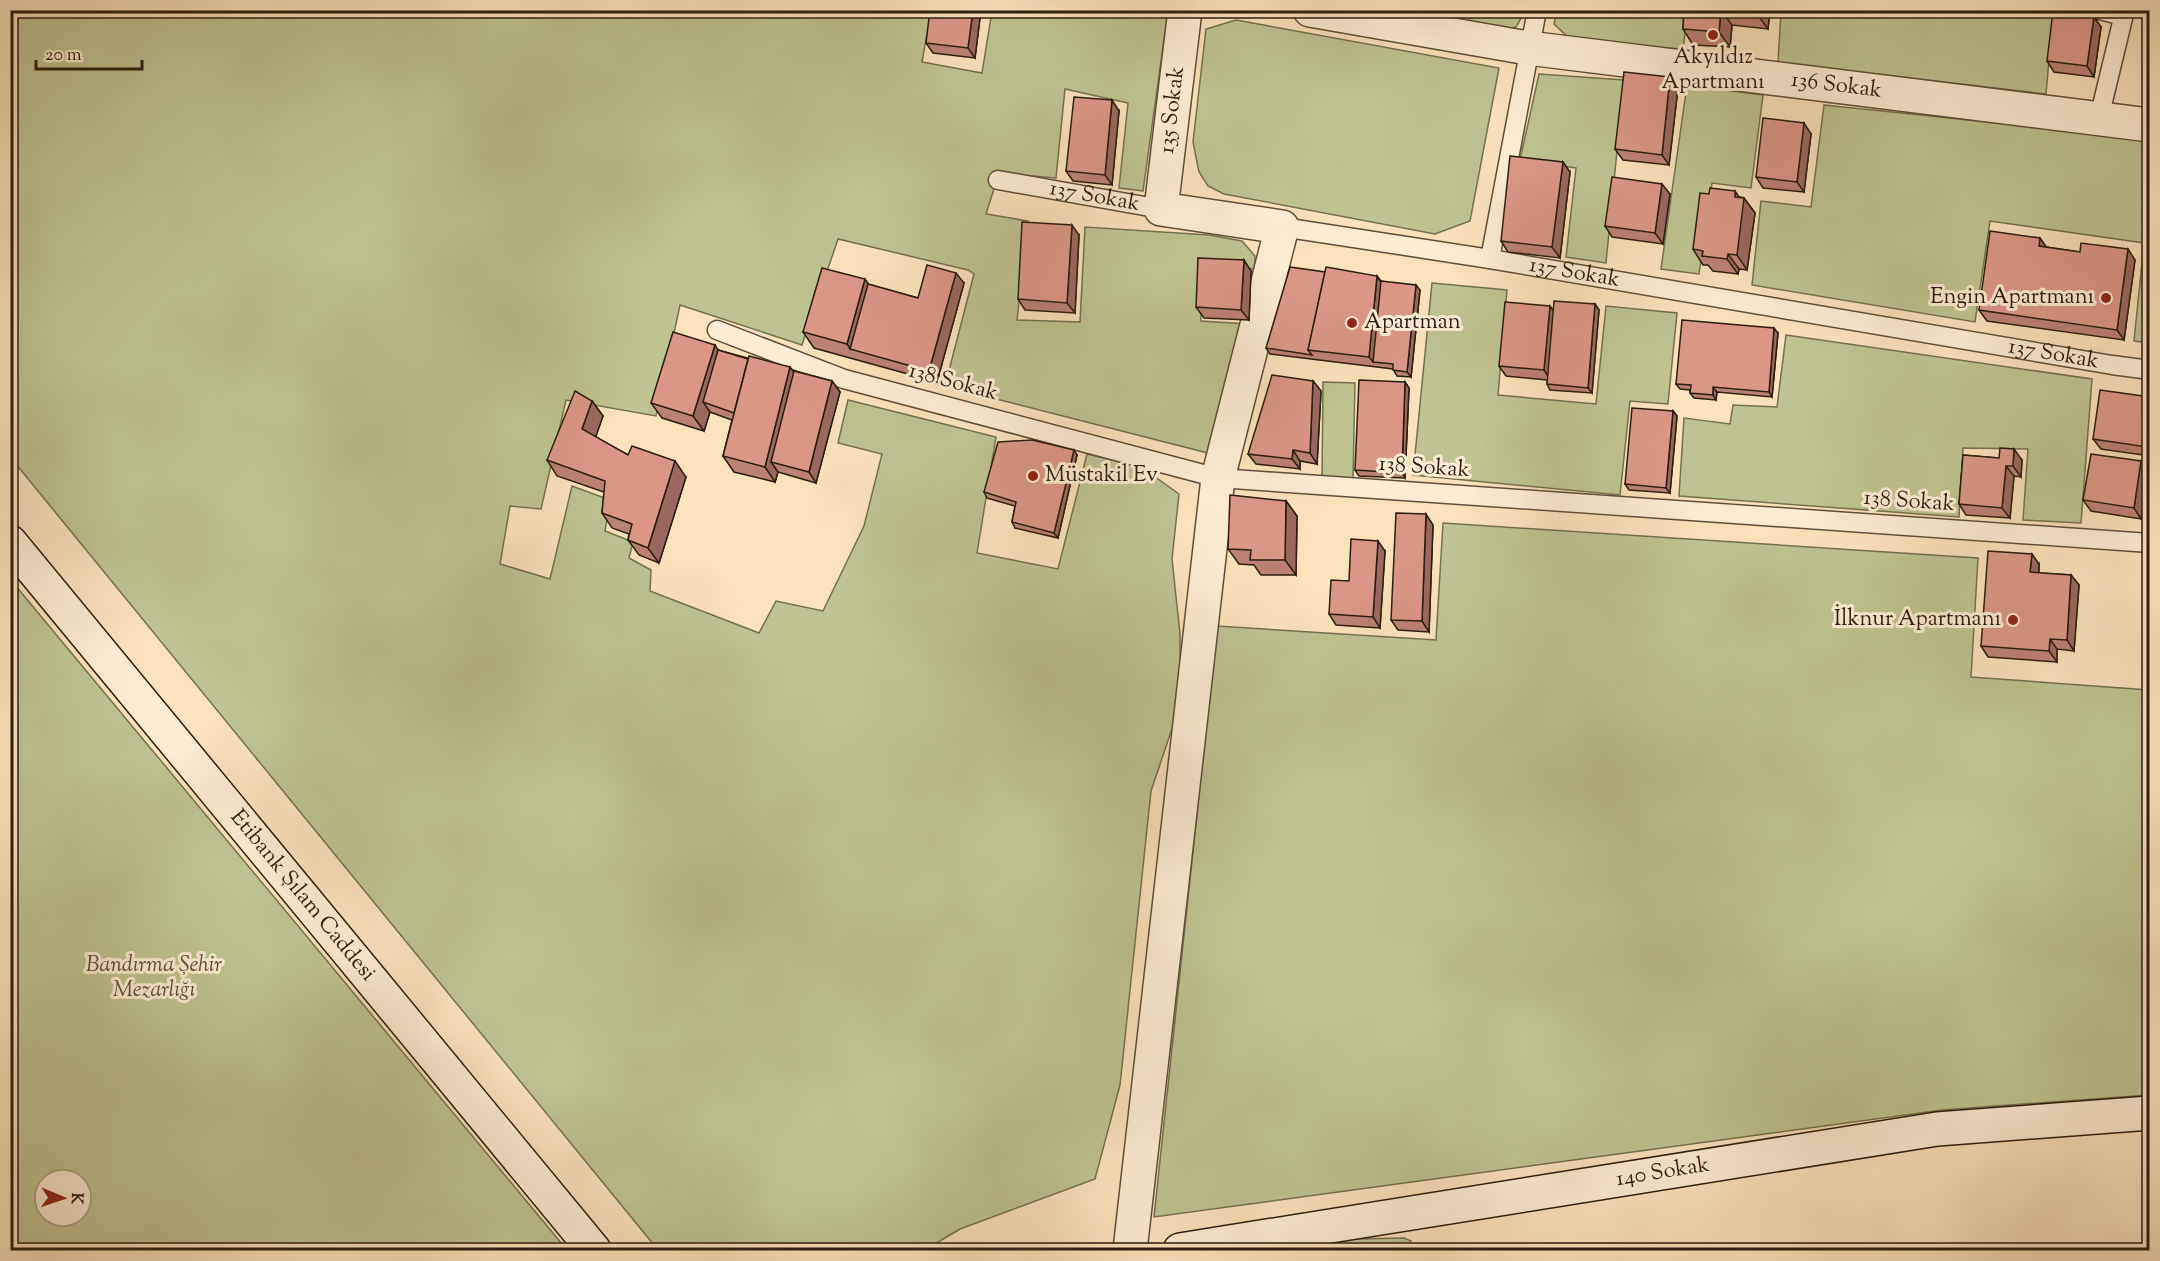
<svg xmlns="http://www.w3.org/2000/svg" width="2160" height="1261" viewBox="0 0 2160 1261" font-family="'Sorts Mill Goudy',serif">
  <rect width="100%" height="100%" fill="#f9e2bc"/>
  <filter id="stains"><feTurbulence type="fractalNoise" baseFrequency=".00333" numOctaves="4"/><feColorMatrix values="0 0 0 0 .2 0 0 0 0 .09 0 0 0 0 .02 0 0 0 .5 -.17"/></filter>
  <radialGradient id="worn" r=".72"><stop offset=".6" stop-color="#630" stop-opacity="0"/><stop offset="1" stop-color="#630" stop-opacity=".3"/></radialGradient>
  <g fill="#bec391" stroke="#747050" stroke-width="1.5" fill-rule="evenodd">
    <path d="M2036,10L2053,14L2046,94L1778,63L1781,11Z"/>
    <path d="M10,11H931L922,62L982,73L992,11H1168L1143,191L1119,188L1128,103L1065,89L1056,178L999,173L986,214L1028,221L1017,320L1080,322L1085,227L1209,235L1242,241L1255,256V269L1201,265V321L1247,324L1208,453L945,386L974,274L968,270L838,239L802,345L680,305L656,416L566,400L541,509L510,506L500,564L550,579L572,486L610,500L605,531L633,542L629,558L651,570L650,591L759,633L776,601L823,611L864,526L882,454L838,443L848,400L996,437L977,553L1058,569L1087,454L1140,466L1179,494L1172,559L1180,634V705L1151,791L1120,1085L1095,1179L960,1229L925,1250H658L11,458Z"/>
    <path d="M1471,11H1525L1516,27L1499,30L1468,28Z"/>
    <path d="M1557,11H1688L1683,49L1573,42L1554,24Z"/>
    <path d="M1236,20L1499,68L1470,221L1435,234L1224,194L1208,186L1199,172L1193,142L1206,29Z"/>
    <path d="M1539,74L1624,80L1606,263L1566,257L1576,168L1520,160Z"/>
    <path d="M1687,85L1763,95L1751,188L1712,183L1699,274L1661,269Z"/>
    <path d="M1824,105L2086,132L2149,142V343L2134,341L2144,243L1990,221L1975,322L1752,285L1761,201L1811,207Z"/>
    <path d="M1432,283L1507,290L1498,395L1596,404L1606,306L1677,313L1668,404L1630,401L1620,495L1413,475Z"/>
    <path d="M1786,335L2092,379L2081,523L2023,520L2028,449L1963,448L1959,517L1679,496L1684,418L1730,424L1733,405L1777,407Z"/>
    <path d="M1323,382L1355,383L1353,478H1322Z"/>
    <path d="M1443,523L1978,558L1971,677L2149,690V1095L1942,1110L1154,1217L1217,626L1436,640Z"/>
    <path d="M10,579L567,1250H11ZM45,1180H81V1216H45Z"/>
    <path d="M1404,1238L1411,1241L1410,1250H1294L1305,1240Z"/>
  </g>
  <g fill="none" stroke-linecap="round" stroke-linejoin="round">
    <g stroke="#5e4e3b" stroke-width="21">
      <g id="lane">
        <path d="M2100,10L2123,16"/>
        <path d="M2099,118L2125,10"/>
        <path id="s1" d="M998,180L1161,209"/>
        <path id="s2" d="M1282,227L1490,259L2112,365L2150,370"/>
        <path d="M1490,259L1537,10"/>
        <path d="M717,330L844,379L1218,478L2150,543"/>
      </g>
    </g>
    <g stroke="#5e4e3b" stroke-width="36">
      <g id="street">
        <path id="s3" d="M1310,10L1528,48L2150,125"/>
        <path id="s4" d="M1130,1250L1218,478L1282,227L1161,209L1185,10"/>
      </g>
    </g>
    <g stroke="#2b1d10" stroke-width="36">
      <g id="secondary">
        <path id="s5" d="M10,542L594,1250"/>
        <path id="s6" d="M1180,1250L1937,1129L2150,1113"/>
      </g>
    </g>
    <use href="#lane" stroke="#fbecd3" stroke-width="18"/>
    <use href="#street" stroke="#fbecd3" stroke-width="33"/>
    <use href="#secondary" stroke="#fbecd3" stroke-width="33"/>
  </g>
  <g fill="#bc8175" stroke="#2b1d10" stroke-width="1.5">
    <path d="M981,10L975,58L933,53L926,43Z"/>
    <path d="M1684,10H1770L1768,29L1732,25L1730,47L1693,45L1683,29Z"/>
    <path d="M2094,17L2101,27L2094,77L2054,72L2047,61Z"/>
    <path d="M1678,88L1669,165L1623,160L1615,149Z"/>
    <path d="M1119,111L1112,185L1073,181L1066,171Z"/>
    <path d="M1811,134L1804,192L1763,188L1756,177Z"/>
    <path d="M1570,172L1560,258L1508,252L1501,241Z"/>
    <path d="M1670,194L1663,244L1612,237L1605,226Z"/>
    <path d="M1740,197L1744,198L1755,213L1747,270L1739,269L1738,274L1713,271L1708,265H1703L1693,249Z"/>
    <path d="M1079,235L1075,313L1025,310L1018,299Z"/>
    <path d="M2040,238L2046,247L2135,260L2124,340L1987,321L1979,310Z"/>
    <path d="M1251,271L1249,320L1204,318L1196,307Z"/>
    <path d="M1377,276L1381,281L1420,290L1411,377L1397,376L1393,369L1270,354L1266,348Z"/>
    <path d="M964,283L937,382L814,348L803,332L868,284L918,298Z"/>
    <path d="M1595,304L1599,310L1592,393L1550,390L1547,384V380L1506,376L1499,366L1553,311Z"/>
    <path d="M1778,333L1772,397L1717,392L1716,400L1694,398L1690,393V390L1680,389L1676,384Z"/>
    <path d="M718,350L832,381L840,392L816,483L778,472L775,482L734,472L723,456L732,420L710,412L704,431L662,418L651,403Z"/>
    <path d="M1313,381L1321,391L1317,464L1300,461V469L1256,464L1248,454Z"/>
    <path d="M1405,382L1409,388L1405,478L1359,476L1355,470Z"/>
    <path d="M2150,397V456L2101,449L2093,439Z"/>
    <path d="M592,401L603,416L595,437L628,455L686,477L659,563L639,555L628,540L629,534L612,528L602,513L604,492L557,476L547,460Z"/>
    <path d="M1673,411L1677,416L1670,493L1629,490L1625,484Z"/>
    <path d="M1077,455L1058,538L1015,528L1012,522L1015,506L987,498L984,492Z"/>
    <path d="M1963,455L2022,460L2021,477L2014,476L2010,518L1966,515L1959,504Z"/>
    <path d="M2141,461L2149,472L2141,519L2091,511L2083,500Z"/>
    <path d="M1286,501L1297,516L1296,575H1261L1254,565L1239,564L1228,549Z"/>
    <path d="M1433,525L1429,632L1398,630L1391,620Z"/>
    <path d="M1385,551L1380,628L1336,625L1329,614L1349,581Z"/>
    <path d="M2039,564V573L2071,575L2079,585L2074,651L2057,649V662L1988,657L1981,646Z"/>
  </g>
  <g fill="#99695f" stroke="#2b1d10" stroke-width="1.5">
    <path d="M973,10H981L975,58L968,48Z"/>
    <path d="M1721,10L1732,25L1730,47L1719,32Z"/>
    <path d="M1758,10H1770L1768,29L1757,14Z"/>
    <path d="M2094,17L2101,27L2094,77L2087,66Z"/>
    <path d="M1670,77L1678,88L1669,165L1662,155Z"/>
    <path d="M1112,100L1119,111L1112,185L1105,175Z"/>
    <path d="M1804,123L1811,134L1804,192L1797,182Z"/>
    <path d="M1563,162L1570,172L1560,258L1552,247Z"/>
    <path d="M1662,184L1670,194L1663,244L1655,233Z"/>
    <path d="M1735,191L1743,203L1744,198L1755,213L1747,270L1737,255L1735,197Z"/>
    <path d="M1072,225L1079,235L1075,313L1067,303Z"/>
    <path d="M2040,238L2047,248L2039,246Z"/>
    <path d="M2128,249L2135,260L2124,340L2117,330Z"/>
    <path d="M1728,254L1739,269L1738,274L1727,259Z"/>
    <path d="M1244,260L1251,271L1249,320L1241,310Z"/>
    <path d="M956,273L964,283L937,382L929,371Z"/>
    <path d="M1377,276L1384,287L1373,362L1369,357Z"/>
    <path d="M865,279L876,295L850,349L847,344Z"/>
    <path d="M1416,285L1420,290L1411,377L1407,372Z"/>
    <path d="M1595,304L1599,310L1592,393L1588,388Z"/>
    <path d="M1550,306L1557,316L1551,381L1544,370Z"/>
    <path d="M1774,328L1778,333L1772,397L1769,392Z"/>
    <path d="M715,345L725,361L703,402L710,412L704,431L693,416Z"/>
    <path d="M790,367L801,382L771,462L778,472L775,482L765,467Z"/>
    <path d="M832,381L840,392L816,483L809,472Z"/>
    <path d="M1313,381L1321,391L1317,464L1310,453Z"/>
    <path d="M1405,382L1409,388L1405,478L1402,473Z"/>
    <path d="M1713,387L1717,392L1716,400L1713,395Z"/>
    <path d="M592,401L603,416L593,445L582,429Z"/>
    <path d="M1673,411L1677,416L1670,493L1666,488Z"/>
    <path d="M2150,426V451L2147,447Z"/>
    <path d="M2014,449L2022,460L2021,477L2013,466Z"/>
    <path d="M1074,450L1077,455L1058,538L1054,533Z"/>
    <path d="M1293,450L1300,461V469L1292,459Z"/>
    <path d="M675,461L686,477L659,563L648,548Z"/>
    <path d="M2141,461L2149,472L2141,519L2134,508Z"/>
    <path d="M2006,466L2014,476L2010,518L2002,508Z"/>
    <path d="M1286,501L1297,516L1296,575L1285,560Z"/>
    <path d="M1426,514L1433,525L1429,632L1422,621Z"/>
    <path d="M1378,541L1385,551L1380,628L1373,617Z"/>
    <path d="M2032,554L2039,564L2038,582L2030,572Z"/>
    <path d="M2071,575L2079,585L2074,651L2067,640Z"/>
    <path d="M2050,639L2057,649V662L2049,651Z"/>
  </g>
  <g fill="#db9688" stroke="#2b1d10" stroke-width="1.5">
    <path d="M930,10H973L968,48L926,43Z"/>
    <path d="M1684,10H1721L1719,32L1683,29Z"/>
    <path d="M1726,10H1758L1757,14Z"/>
    <path d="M2053,11L2094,17L2087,66L2047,61Z"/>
    <path d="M1624,72L1670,77L1662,155L1615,149Z"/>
    <path d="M1074,97L1112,100L1105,175L1066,171Z"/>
    <path d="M1763,118L1804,123L1797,182L1756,177Z"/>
    <path d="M1510,156L1563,162L1552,247L1501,241Z"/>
    <path d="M1612,177L1662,184L1655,233L1605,226Z"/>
    <path d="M1710,188L1735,191V197L1744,198L1737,255L1728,254L1727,259L1702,256L1703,251L1693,249L1700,193L1709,194Z"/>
    <path d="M1022,222L1072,225L1067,303L1018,299Z"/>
    <path d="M1990,231L2040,238L2039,246L2080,252L2081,243L2128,249L2117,330L1979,310Z"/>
    <path d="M1198,258L1244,260L1241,310L1196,307Z"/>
    <path d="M927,265L956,273L929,371L850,349L868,284L918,298Z"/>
    <path d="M1290,267L1325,272L1308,350L1312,355L1266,348Z"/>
    <path d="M1326,267L1377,276L1369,357L1308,350Z"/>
    <path d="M822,268L865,279L847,344L803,332Z"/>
    <path d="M1381,281L1416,285L1407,372L1393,370V364L1373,362Z"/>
    <path d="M1554,301L1595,304L1588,388L1547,384Z"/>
    <path d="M1505,302L1550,306L1544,370L1499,366Z"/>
    <path d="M1682,320L1774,328L1769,392L1713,387V395L1690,393L1691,385L1676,384Z"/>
    <path d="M673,332L715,345L693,416L651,403Z"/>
    <path d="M718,350L748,359L734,413L703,402Z"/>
    <path d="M749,356L790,367L765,467L723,456Z"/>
    <path d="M794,371L832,381L809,472L771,462Z"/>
    <path d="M1272,375L1313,381L1310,453L1293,450L1292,459L1248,454Z"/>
    <path d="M1359,380L1405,382L1402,473L1355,470Z"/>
    <path d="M2100,390L2150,397V426L2147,447L2093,439Z"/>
    <path d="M575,391L592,401L582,429L628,455L632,446L675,461L648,548L628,540L632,524L602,513L605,481L547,460Z"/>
    <path d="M1632,408L1673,411L1666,488L1625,484Z"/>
    <path d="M1032,440L1074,450L1054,533L1012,522L1016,502L984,492L998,442Z"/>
    <path d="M2000,448L2014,449L2013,466H2006L2002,508L1959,504L1963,455L1999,458Z"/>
    <path d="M2091,454L2141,461L2134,508L2083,500Z"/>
    <path d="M1230,495L1286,501L1285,560H1250L1251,550L1228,549Z"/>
    <path d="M1396,513L1426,514L1422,621L1391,620Z"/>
    <path d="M1351,539L1378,541L1373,617L1329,614L1331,580L1349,581Z"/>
    <path d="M1988,551L2032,554L2030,572L2071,575L2067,640L2050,639L2049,651L1981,646Z"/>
  </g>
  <g fill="#8f2418" stroke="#fbecd3" stroke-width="2">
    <circle cx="1713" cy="35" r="6"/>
    <circle cx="2106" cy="298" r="6"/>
    <circle cx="1352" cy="323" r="6"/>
    <circle cx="1033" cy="476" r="6"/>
    <circle cx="2013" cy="620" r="6"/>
  </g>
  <g text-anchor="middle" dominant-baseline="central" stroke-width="6" stroke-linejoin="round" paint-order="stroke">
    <g font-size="22" fill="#2b1d10" stroke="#fbecd3" text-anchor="end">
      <text x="1713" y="58" text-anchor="middle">Akyıldız<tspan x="1713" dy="25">Apartmanı</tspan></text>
      <text x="2094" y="298">Engin Apartmanı</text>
      <text x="1364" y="323" text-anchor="start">Apartman</text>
      <text x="1045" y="476" text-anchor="start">Müstakil Ev</text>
      <text x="2001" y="620">İlknur Apartmanı</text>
    </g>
    <g font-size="22" fill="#2b1d10" stroke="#fbecd3">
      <text stroke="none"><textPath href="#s3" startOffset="532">136 Sokak</textPath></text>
      <text stroke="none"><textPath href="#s4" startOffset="1258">135 Sokak</textPath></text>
      <text stroke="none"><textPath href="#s1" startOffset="98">137 Sokak</textPath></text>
      <text stroke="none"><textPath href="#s2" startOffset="296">137 Sokak</textPath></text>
      <text stroke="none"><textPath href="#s2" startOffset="782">137 Sokak</textPath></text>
      <text transform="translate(953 383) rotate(15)">138 Sokak</text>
      <text transform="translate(1424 468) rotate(4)">138 Sokak</text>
      <text transform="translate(1909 502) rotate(4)">138 Sokak</text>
      <text stroke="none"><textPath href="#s5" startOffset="459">Etibank Şılam Caddesi</textPath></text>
      <text stroke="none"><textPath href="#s6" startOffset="489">140 Sokak</textPath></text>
    </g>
    <g font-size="22" font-style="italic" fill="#574f37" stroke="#fbecd3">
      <text x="154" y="966">Bandırma Şehir<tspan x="154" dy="25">Mezarlığı</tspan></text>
    </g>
  </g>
  <rect width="2160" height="1261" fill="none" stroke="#f9e2bc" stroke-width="36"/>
  <rect x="12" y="12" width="2136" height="1237" fill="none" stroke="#2b1d10" stroke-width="3"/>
  <rect x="18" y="18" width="2124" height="1225" fill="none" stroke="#2b1d10" stroke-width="1.5"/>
  <g transform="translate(63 1198) rotate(92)"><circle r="28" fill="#fbecd3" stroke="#a89985" stroke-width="1.5"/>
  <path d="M0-4.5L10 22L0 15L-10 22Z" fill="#8f2418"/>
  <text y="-9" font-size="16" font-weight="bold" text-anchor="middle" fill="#2b1d10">K</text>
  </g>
  <path d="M36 60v9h106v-9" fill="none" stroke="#2b1d10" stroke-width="3"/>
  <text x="45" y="60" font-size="18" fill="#2b1d10" stroke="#fbecd3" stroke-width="4.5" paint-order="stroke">20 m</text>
  <rect width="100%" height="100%" filter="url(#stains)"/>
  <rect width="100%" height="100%" fill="url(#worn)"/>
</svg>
